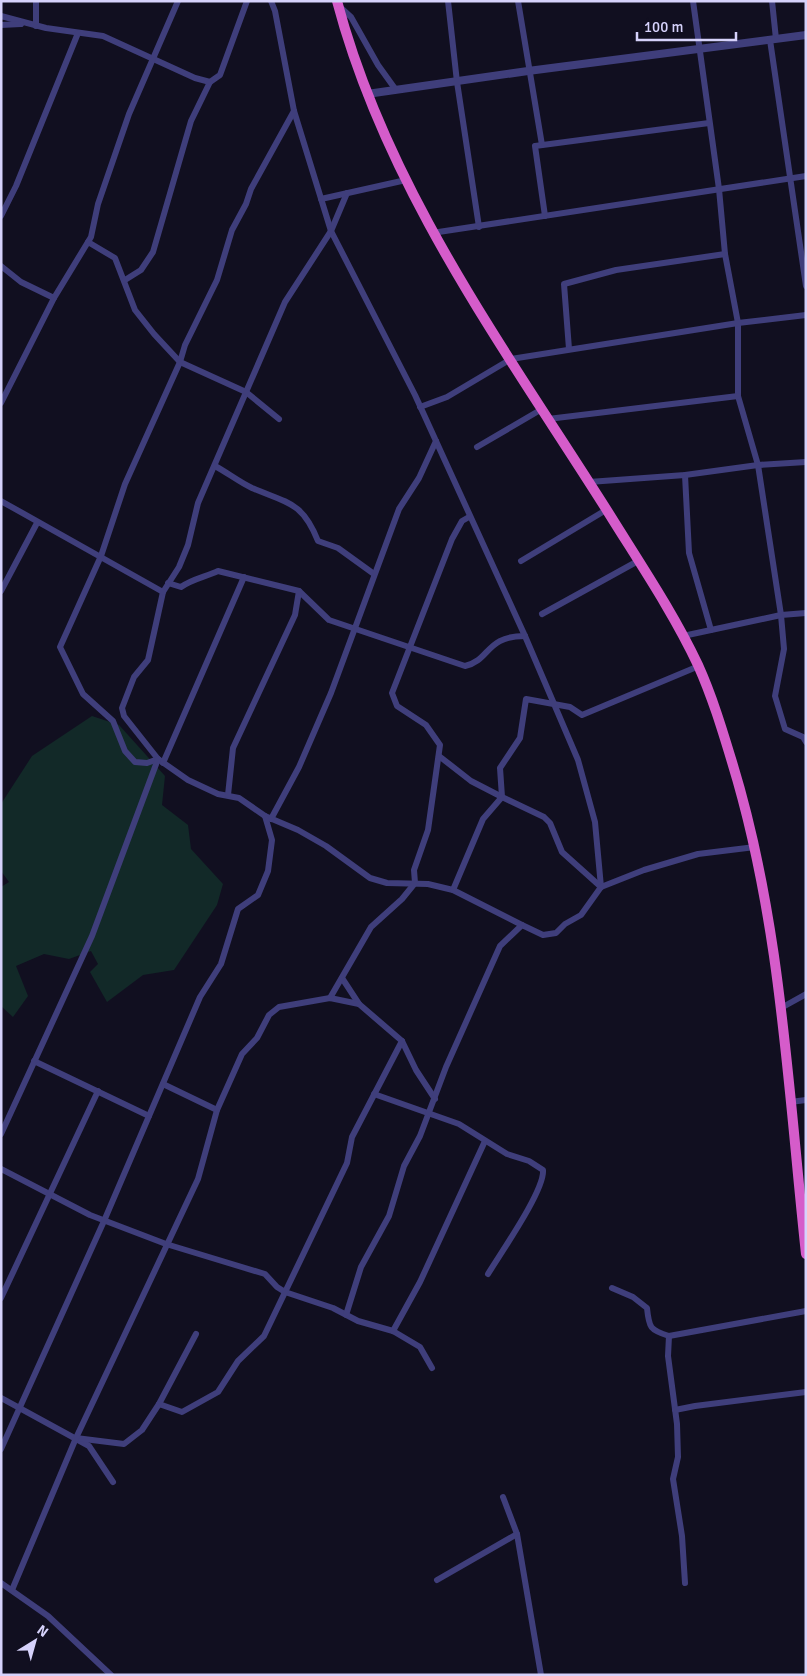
<svg xmlns="http://www.w3.org/2000/svg" width="807" height="1676" viewBox="0 0 807 1676" font-family="Signika,sans-serif">
  <rect width="100%" height="100%" fill="#110f20"/>
  <path fill="#122928" d="M92,716L119,725L165,776L162,805L188,825L191,849L223,884L217,905L174,970L143,975L107,1002L90,972L98,964L91,951L69,959L44,954L16,966L28,996L13,1017L1,1006V887L9,882L1,871V804L32,756Z"/>
  <g fill="none" stroke-linecap="round" stroke-linejoin="round">
    <g stroke="#3f3e7b" stroke-width="6">
      <path d="M271,1L275,11L294,111L331,231L415,395L525,636L578,760L595,822L601,887"/>
      <path d="M448,1L457,82L479,227"/>
      <path d="M518,1L542,145"/>
      <path d="M693,1L719,189L725,254L738,323V396L758,465L781,615L784,649L775,696L785,729L803,737L806,742"/>
      <path d="M772,1L776,39"/>
      <path d="M340,7L351,17L378,65L396,90"/>
      <path d="M1,16L46,28L103,36L195,78L210,82L220,75L247,1"/>
      <path d="M1,25L21,24"/>
      <path d="M36,26V1"/>
      <path d="M770,40L806,286"/>
      <path d="M347,193L331,231L285,302L198,503L188,545L179,567L163,592L148,660L134,677L122,708L124,716L158,759L188,780L218,794L239,798L265,816L298,830L326,846L370,878L387,883L428,884L453,890L522,925"/>
      <path d="M321,199L406,180"/>
      <path d="M1,216L16,186L78,33"/>
      <path d="M545,216L535,146L709,123"/>
      <path d="M432,233L806,176"/>
      <path d="M88,242L115,258L135,310L154,334L180,362L246,392L279,419"/>
      <path d="M1,266L21,282L54,298L91,237L98,204L129,114L178,1"/>
      <path d="M125,280L141,270L153,252L191,121L210,82"/>
      <path d="M569,349L564,284L616,270L725,254"/>
      <path d="M1,403L54,298"/>
      <path d="M420,407L447,397L511,359L738,323L806,315"/>
      <path d="M548,419L738,396"/>
      <path d="M477,447L542,409"/>
      <path d="M215,466C228,473 239,482 252,488C287,503 302,501 318,541L338,548L374,574"/>
      <path d="M685,475L689,553L711,630"/>
      <path d="M589,482L685,475L758,465L806,462"/>
      <path d="M1,501L163,592"/>
      <path d="M521,561L606,510"/>
      <path d="M168,583L181,587C192,579 205,577 218,571L299,591L329,620L465,666C491,660 485,636 525,636"/>
      <path d="M1,591L37,523"/>
      <path d="M542,614L638,561"/>
      <path d="M683,636L781,615L806,613"/>
      <path d="M439,756L471,781L502,797L483,819L453,890"/>
      <path d="M158,759L147,763L135,762L125,751L113,721L83,694L60,647L101,556L125,484L180,362L185,345L217,280L232,230L246,204L251,189L294,111"/>
      <path d="M163,763L244,577"/>
      <path d="M228,795L233,748L295,615L299,591"/>
      <path d="M271,819L299,767L331,693L399,509L419,478L436,441"/>
      <path d="M601,887L562,852L550,823L544,817L502,797L500,768L520,738L526,699L570,707L582,715L699,666"/>
      <path d="M342,978L359,1004L402,1041L416,1070L435,1099"/>
      <path d="M330,998L371,927L402,899L415,883L414,870L428,830L440,745L426,725L397,706L392,693L452,539L462,521L469,517"/>
      <path d="M781,1008L806,994"/>
      <path d="M34,1061L149,1116"/>
      <path d="M163,1084L217,1110"/>
      <path d="M374,1094L459,1124L507,1154L529,1161L543,1170C545,1190 500,1254 488,1274"/>
      <path d="M790,1102L806,1100"/>
      <path d="M1,1134L92,936L158,759"/>
      <path d="M1,1169L90,1215L166,1244L265,1274L277,1287L285,1292L333,1308L358,1321L393,1331L420,1347L432,1368"/>
      <path d="M612,1288L633,1297L647,1308C649,1328 650,1330 669,1336L806,1311"/>
      <path d="M1,1298L98,1091"/>
      <path d="M346,1315L361,1267L389,1216L404,1166L420,1136L446,1067L500,946L522,925L543,935L556,933L565,924L581,915L601,887L644,870L698,854L755,847"/>
      <path d="M393,1331L420,1282L485,1141"/>
      <path d="M669,1336L668,1356L677,1424L678,1457L673,1479L682,1536L685,1583"/>
      <path d="M1,1398L89,1446L113,1482"/>
      <path d="M159,1404L196,1334"/>
      <path d="M675,1410L695,1406L806,1392"/>
      <path d="M76,1438L124,1444L142,1430L159,1404L182,1412L218,1392L238,1361L264,1336L347,1163L352,1137L402,1041"/>
      <path d="M1,1449L104,1221L200,997L221,964L238,909L258,895L268,871L272,840L265,816"/>
      <path d="M503,1497L517,1534L541,1675"/>
      <path d="M437,1580L517,1534"/>
      <path d="M1,1583L48,1616L111,1675"/>
      <path d="M12,1590L76,1438L198,1179L217,1110L242,1054L257,1038L269,1015L279,1007L330,998L359,1004"/>
    </g>
    <path stroke="#3f3e7b" stroke-width="8" d="M367,94L528,71L806,35"/>
    <path stroke="#d55cca" stroke-width="10" d="M337,1C387,190 505,349 608,512C639,562 673,612 698,665C712,696 722,729 732,762C781,921 788,1089 806,1254"/>
  </g>
  <rect width="807" height="1676" fill="none" stroke="#d6d2fb" stroke-width="5"/>
  <g transform="translate(35 1641) rotate(37)" stroke="#110f20" stroke-width="4" paint-order="stroke">
  <path d="M0-4L9 19L0 12L-9 19Z" fill="#d6d2fb"/>
  <text y="-8" font-size="14" font-weight="bold" text-anchor="middle" fill="#d6d2fb">N</text>
  </g>
  <path d="M637 32v8h99v-8" fill="none" stroke="#d6d2fb" stroke-width="2.5"/>
  <text x="644" y="32" font-size="15" fill="#d6d2fb" stroke="#110f20" stroke-width="4" paint-order="stroke">100 m</text>
</svg>
